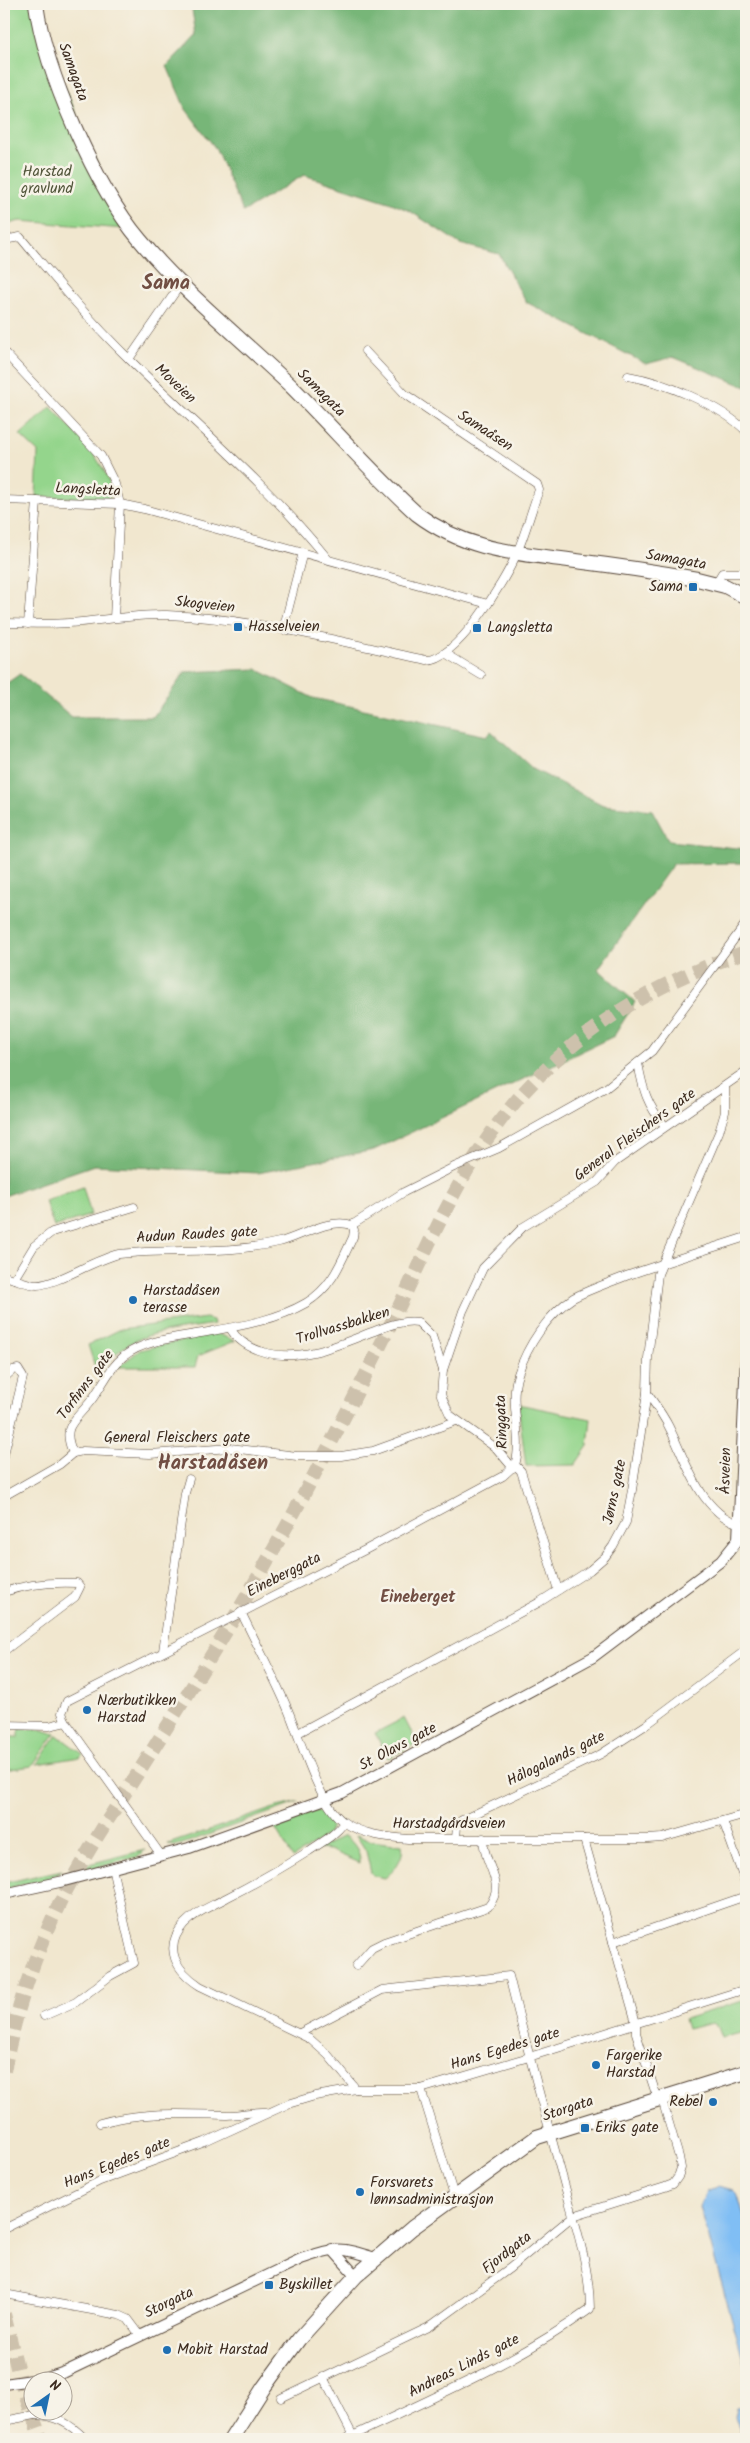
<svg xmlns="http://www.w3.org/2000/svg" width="750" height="2443" viewBox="0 0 750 2443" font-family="Kalam,sans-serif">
  <rect width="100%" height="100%" fill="#f7f3e8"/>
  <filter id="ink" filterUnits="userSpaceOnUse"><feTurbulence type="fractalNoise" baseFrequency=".02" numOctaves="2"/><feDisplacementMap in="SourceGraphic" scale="10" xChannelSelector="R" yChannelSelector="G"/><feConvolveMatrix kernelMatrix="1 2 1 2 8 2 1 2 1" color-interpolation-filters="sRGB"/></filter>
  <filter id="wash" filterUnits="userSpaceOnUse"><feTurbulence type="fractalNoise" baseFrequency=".0096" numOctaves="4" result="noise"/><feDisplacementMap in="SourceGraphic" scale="20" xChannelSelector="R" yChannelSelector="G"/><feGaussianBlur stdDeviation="1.12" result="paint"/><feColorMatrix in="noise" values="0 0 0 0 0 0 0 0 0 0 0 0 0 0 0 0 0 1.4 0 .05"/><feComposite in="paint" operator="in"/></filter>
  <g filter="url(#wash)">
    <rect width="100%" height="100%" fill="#f1e7cf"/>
    <g fill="#94d58c" stroke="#688055">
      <path d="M4,4H30L125,229L20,221L4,225Z"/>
      <path d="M51,407C75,433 104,458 113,493L109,498L36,497L38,452L20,435Z"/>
      <path d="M83,1187L91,1215L54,1227L45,1201Z"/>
      <path d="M206,1318L213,1320L214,1324C164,1333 127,1329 98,1376L88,1345L121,1329Z"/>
      <path d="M216,1333L235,1341L198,1356L195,1367H118L140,1350Z"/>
      <path d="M518,1404L591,1419L588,1446L575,1465L526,1466Z"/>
      <path d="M404,1718L417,1743L388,1758L375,1733Z"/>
      <path d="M19,1729L43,1730L55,1734L32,1766L4,1770V1737H19Z"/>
      <path d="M57,1735L83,1754L80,1757L37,1764Z"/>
      <path d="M299,1802L182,1844L174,1846L168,1844L277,1807Z"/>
      <path d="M316,1811L328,1816L331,1826L327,1835L293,1858L273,1824Z"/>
      <path d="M356,1835L371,1841L402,1845C405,1857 394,1871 385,1878L374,1876L371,1873L366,1851Z"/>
      <path d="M344,1836C354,1842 361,1852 360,1863L330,1850L318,1849Z"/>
      <path d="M145,1850L137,1857L81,1872L69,1869Z"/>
      <path d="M62,1870L50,1878L4,1889V1883Z"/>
      <path d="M746,2000V2037L744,2032L722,2038L718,2027L713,2023L687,2029L684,2019Z"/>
    </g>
    <g fill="#77b678" stroke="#59704b">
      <path d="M191,4H746V387L673,357L646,364L526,302L499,254L460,244L410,211L389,202L304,175L243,212L216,149L185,108L167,66L196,35Z"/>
      <path d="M256,669L313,698L487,736L491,731L533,769L603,805L652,810L669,841L746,849V863L673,864L598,969L635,1002L614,1036L374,1150L258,1173L94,1165L4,1196V685L20,674L72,717H153L185,672Z"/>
    </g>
    <g fill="#80bef4" stroke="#5e7489">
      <path d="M719,2186L733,2190L738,2195L746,2224V2369L700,2207L706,2192Z"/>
      <path d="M746,2406V2439H738L741,2431L735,2418L737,2408Z"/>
    </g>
  </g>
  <g filter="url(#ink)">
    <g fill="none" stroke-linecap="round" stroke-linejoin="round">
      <g stroke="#cdc1ac" stroke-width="14" stroke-dasharray="14 7" stroke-linecap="butt">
        <path d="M4,2071C16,2008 37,1946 67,1889C94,1838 128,1790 158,1741C209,1661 258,1580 303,1496C335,1435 367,1374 397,1311C432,1238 463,1163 516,1101C578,1029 657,981 746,952"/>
        <path d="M4,2314L20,2380L41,2439"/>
      </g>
      <g stroke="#564639" stroke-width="9">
        <g id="minor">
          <path d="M4,240L20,237C55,279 90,321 129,359C196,425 268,485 327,558"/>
          <path d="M4,352L101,456L115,484L120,504L114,618"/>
          <path d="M129,359L178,288L183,284"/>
          <path d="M628,376C664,382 720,405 746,431"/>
          <path d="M4,500L120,504L144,509L488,604"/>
          <path d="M716,583L722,573H746"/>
          <path d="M4,623C25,623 47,625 69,623C101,621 134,614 167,615C254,618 341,642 426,660C456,661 505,581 516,555C525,535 531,511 539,490L537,484L405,394L365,351"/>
          <path d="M28,624L37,501"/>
          <path d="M283,630L303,552"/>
          <path d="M445,653L481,675"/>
          <path d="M638,1063C643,1090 647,1105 665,1126"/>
          <path d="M134,1207L52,1232L34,1246L14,1279C21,1281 29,1285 37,1285C58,1284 93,1260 119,1254C172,1248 226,1255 279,1242C301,1237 329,1217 352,1225"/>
          <path d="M352,1225L404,1192L454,1167L499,1148L606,1088L652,1051L746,923"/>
          <path d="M4,1276L14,1279"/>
          <path d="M230,1328C238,1342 251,1349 267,1353C305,1362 342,1343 377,1330C390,1325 404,1320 418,1322L432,1336L443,1370"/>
          <path d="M4,1378L13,1370L18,1369L23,1377L4,1454"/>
          <path d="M647,1393C655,1404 664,1416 670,1429C686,1461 703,1520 746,1525"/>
          <path d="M73,1453L83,1451L150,1454L230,1448L297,1456H341L373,1451L456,1421"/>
          <path d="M513,1468L496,1448L450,1415L441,1395L443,1370L463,1311L483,1268L523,1227L597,1182L615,1162L746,1071"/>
          <path d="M4,1496L60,1464L73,1453C61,1426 74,1422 90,1402C102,1387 109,1368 124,1356C144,1341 172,1338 196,1334C233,1327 273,1322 306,1303C332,1288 341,1262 353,1237L354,1230L352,1225"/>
          <path d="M558,1590L521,1471L515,1465C524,1436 508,1405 518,1374C527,1346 548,1314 573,1298C590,1289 609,1283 626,1276C666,1262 706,1250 746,1237"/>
          <path d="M4,1592C27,1584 53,1582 77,1583L80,1587L75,1597L4,1651"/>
          <path d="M241,1612C256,1643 272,1673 286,1705C299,1734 319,1807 345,1823C364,1835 386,1837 408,1839H648L662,1838L746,1814"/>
          <path d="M163,1651L185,1493L189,1479"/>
          <path d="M4,1725L49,1726L66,1722"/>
          <path d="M298,1733L538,1603L590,1570L605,1557L613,1546L626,1522L632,1490L647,1393L648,1358L658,1274L719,1132L725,1112V1087"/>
          <path d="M723,1821L746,1885"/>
          <path d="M344,1823C334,1836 322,1842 309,1851C282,1868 254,1884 226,1898C212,1906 195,1912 184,1924C162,1949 177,1971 200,1986L310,2039L328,2055L356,2089"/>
          <path d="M456,1838L457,1826L462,1820L601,1754L646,1725L746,1650"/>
          <path d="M161,1855L66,1722L62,1713L67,1701L367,1549L503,1476L515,1465"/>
          <path d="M613,1942L746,1896"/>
          <path d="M356,1966L372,1948L384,1942L488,1907C508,1882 483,1866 483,1838"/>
          <path d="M44,2016L76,2002L110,1976L134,1963L112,1868"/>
          <path d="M300,2033L382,1990L509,1976C526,2044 544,2112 563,2179C574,2221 590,2266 590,2309C515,2364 429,2399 346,2439"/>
          <path d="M421,2089L454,2196"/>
          <path d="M100,2123C142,2111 184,2114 227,2115C241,2115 253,2111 266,2112"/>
          <path d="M4,2229L100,2181L205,2142L288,2104L315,2096L356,2089H421L529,2057L746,1989"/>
          <path d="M4,2294L119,2315L128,2319L140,2335"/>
          <path d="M323,2377L353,2436"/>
          <path d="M31,2381L32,2392"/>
          <path d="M281,2398L429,2327L510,2268L573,2216L665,2187L673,2184L678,2177L681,2168L679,2157L664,2106L655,2091L636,2033V2023L584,1839"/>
          <path d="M35,2415C55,2415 72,2425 85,2439"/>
          <path d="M4,2421L35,2415V2410"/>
        </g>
      </g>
      <g stroke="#564639" stroke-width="12">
        <g id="tertiary">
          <path d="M4,1894L64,1881L189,1848L342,1793L593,1657L721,1561L738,1540L746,1358"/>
          <path d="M332,2249L356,2276"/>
          <path d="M4,2384L47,2378L65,2372L301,2259C337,2247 338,2246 375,2258"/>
        </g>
      </g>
      <g stroke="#564639" stroke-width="16">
        <g id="trunk">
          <path d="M36,4C45,72 96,188 140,240C183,292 243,340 292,387C334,429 373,474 417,514C466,551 517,553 576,561C617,566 657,572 697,579L725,586L746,597"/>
          <path d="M231,2439L264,2387L299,2339L356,2276L412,2228L537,2137L746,2072"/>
        </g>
      </g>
      <use href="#minor" stroke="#fff" stroke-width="8"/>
      <use href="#tertiary" stroke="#fff" stroke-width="10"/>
      <use href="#trunk" stroke="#fff" stroke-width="14"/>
    </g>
  </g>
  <g fill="#1f6fb2" stroke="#f7f3e8" stroke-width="2">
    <rect x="688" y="582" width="10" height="10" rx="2.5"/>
    <rect x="233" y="622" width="10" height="10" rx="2.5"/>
    <rect x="472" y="623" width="10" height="10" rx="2.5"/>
    <circle cx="133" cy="1300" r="5"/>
    <circle cx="87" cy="1710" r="5"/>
    <circle cx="596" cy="2065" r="5"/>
    <circle cx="713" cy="2102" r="5"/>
    <rect x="580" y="2123" width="10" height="10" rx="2.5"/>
    <circle cx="360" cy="2192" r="5"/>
    <rect x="264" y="2280" width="10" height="10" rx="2.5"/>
    <circle cx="167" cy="2350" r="5"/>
  </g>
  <g text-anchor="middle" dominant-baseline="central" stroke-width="5" stroke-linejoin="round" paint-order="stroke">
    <g font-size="15" fill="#3b2a1e" stroke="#f7f3e8">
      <text transform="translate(73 72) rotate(70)">Samagata</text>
      <text transform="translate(175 384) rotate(43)">Moveien</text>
      <text transform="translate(321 393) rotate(45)">Samagata</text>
      <text transform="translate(485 431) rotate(33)">Samaåsen</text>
      <text transform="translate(88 490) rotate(3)">Langsletta</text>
      <text transform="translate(676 560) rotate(10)">Samagata</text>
      <text transform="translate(205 605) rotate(6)">Skogveien</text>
      <text transform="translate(635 1135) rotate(-36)">General Fleischers gate</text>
      <text transform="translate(197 1235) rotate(-3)">Audun Raudes gate</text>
      <text transform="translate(343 1326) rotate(-17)">Trollvassbakken</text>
      <text transform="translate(86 1385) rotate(-53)">Torfinns gate</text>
      <text transform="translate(502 1422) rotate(-92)">Ringgata</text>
      <text x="177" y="1438">General Fleischers gate</text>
      <text transform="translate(726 1471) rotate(-89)">Åsveien</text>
      <text transform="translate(615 1492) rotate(-78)">Jørns gate</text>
      <text transform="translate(284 1575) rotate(-27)">Eineberggata</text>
      <text transform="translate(398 1747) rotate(-28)">St Olavs gate</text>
      <text transform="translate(556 1759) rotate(-26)">Hålogalands gate</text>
      <text x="449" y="1824">Harstadgårdsveien</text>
      <text transform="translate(505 2049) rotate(-17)">Hans Egedes gate</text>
      <text transform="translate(568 2109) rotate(-18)">Storgata</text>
      <text transform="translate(117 2163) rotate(-22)">Hans Egedes gate</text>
      <text transform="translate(507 2253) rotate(-38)">Fjordgata</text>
      <text transform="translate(169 2303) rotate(-26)">Storgata</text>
      <text transform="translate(464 2366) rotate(-27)">Andreas Linds gate</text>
    </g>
    <g font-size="15" fill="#51553a" stroke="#f7f3e8">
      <text x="47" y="172">Harstad<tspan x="47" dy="17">gravlund</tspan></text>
    </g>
    <g font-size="15" fill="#3b2a1e" stroke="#f7f3e8" text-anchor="start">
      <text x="683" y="587" text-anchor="end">Sama</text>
      <text x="248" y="627">Hasselveien</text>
      <text x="487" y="628">Langsletta</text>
      <text x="143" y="1291">Harstadåsen<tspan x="143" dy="17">terasse</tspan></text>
      <text x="97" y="1701">Nærbutikken<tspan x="97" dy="17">Harstad</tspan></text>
      <text x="606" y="2056">Fargerike<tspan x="606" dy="17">Harstad</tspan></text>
      <text x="703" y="2102" text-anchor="end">Rebel</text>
      <text x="595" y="2128">Eriks gate</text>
      <text x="370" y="2183">Forsvarets<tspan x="370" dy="17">lønnsadministrasjon</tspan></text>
      <text x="279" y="2285">Byskillet</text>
      <text x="177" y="2350">Mobit Harstad</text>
    </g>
    <g font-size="16" font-weight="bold" fill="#714e43" stroke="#f7f3e8">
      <text x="418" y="1597">Eineberget</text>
    </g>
    <g font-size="20" font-weight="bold" fill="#714e43" stroke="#f7f3e8">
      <text x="166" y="284">Sama</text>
      <text x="213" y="1464">Harstadåsen</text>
    </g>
  </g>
  <rect width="750" height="2443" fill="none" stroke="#f7f3e8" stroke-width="20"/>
  <g transform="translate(48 2396) rotate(33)"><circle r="24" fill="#f7f3e8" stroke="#aca397"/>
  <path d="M0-4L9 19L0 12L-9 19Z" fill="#1f6fb2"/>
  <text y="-8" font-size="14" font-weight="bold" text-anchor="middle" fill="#3b2a1e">N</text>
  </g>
</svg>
